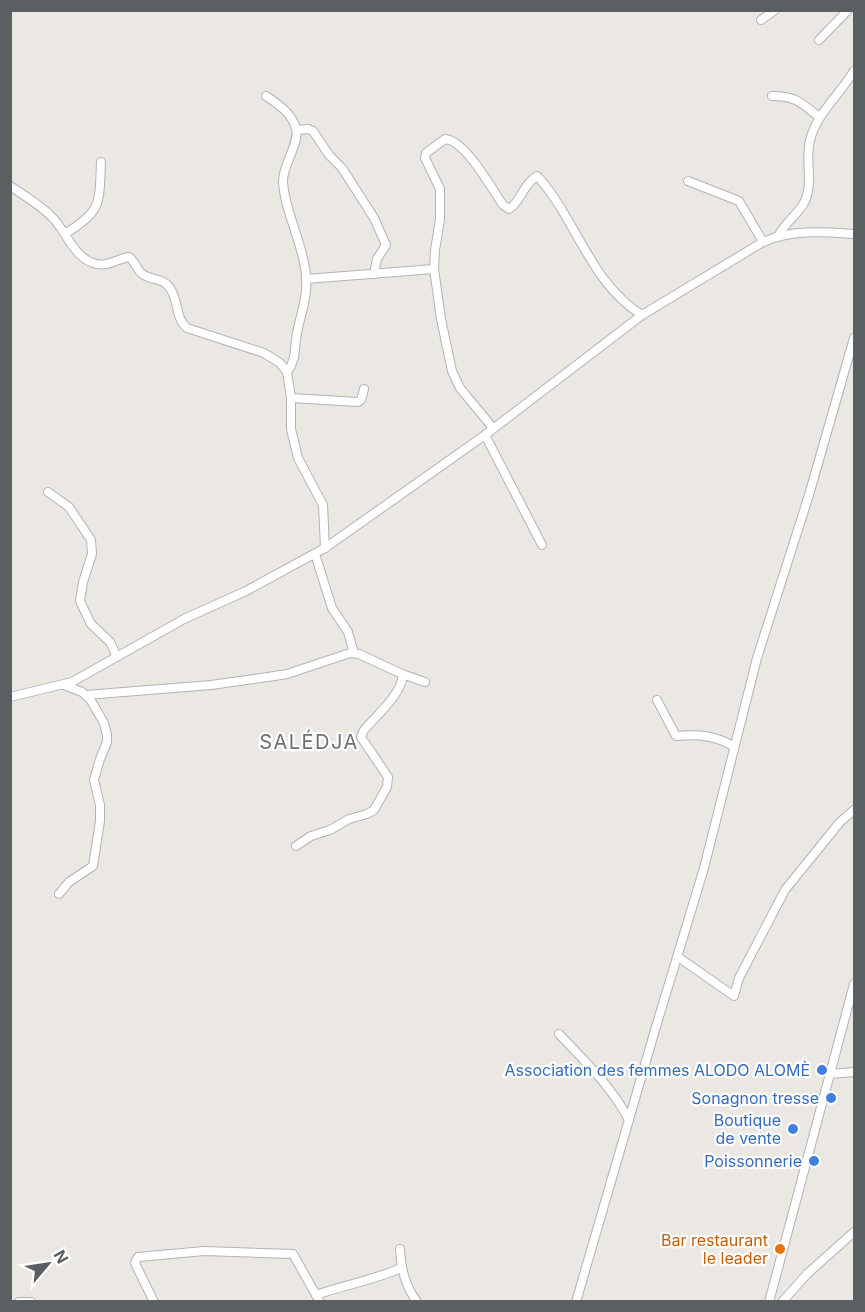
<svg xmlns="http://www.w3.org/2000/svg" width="865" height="1312" viewBox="0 0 865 1312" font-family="Inter,sans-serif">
  <rect width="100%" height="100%" fill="#ebe7e2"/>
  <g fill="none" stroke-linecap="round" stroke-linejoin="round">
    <g stroke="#afb4b6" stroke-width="10">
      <g id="minor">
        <path d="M761,20L775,10"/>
        <path d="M819,40L848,10"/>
        <path d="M266,96C278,104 293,114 296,129C300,143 282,166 283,182C285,213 303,243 306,275C308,298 301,312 297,333C294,348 297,359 287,372"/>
        <path d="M772,96C795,96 801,102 819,117"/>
        <path d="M297,130L308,129L313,131L329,155L342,168L374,218L386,245L377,259L374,274"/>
        <path d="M688,181L739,201L763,242"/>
        <path d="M10,186C25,196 40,205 52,217C66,231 73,256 93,263C107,268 116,259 129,257C135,261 136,268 141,273C150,281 163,277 170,288C179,301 175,318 187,328L264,353L280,363L287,372L291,398V429L298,458L323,505L325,548"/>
        <path d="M66,233C103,211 99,202 101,162"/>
        <path d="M779,235C785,222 799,214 805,201C813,183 806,165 809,146C813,116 839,96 854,71"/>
        <path d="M306,279L434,269"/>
        <path d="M291,398L358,402L361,400L364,389"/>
        <path d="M493,428L460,388L452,371L441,319L434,269L435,250L440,219V189L425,158L426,153L445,139C465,140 492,189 503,205L509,209C521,202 523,184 537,176L539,178C577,221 591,284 642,315"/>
        <path d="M485,435L542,545"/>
        <path d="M48,492L69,507L91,540L92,554L83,582L80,601L91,624L110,642L117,657"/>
        <path d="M315,554L332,608L348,632L354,653"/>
        <path d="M86,695L211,685L268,677L287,674L350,653L359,654L402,674L425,682"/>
        <path d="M10,697L72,682L184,619L246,591L325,548L485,435L642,315L763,242C792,229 824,232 854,234"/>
        <path d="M657,700L676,736C697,734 716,735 734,747"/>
        <path d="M296,846L311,836L330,830L349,819L367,814L374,810L387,787L388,777L361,737L364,730C375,717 405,691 402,674"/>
        <path d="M59,894L69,882L93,866L100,821V805L94,780L100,759L107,742V735L104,723L90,699L82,692L64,685"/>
        <path d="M678,957L734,996L739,978L785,890L840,822L854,810"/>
        <path d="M559,1034C584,1060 612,1087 629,1120"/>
        <path d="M830,1074L854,1072"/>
        <path d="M400,1249C401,1269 405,1285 417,1302"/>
        <path d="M316,1295C344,1285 374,1280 401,1268"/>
        <path d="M19,1302H31"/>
        <path d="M154,1302L135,1263L138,1257L204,1251L293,1254L320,1302"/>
        <path d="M576,1302L655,1030L704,868L757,658L809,495L854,338"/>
        <path d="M769,1302L854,984"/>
        <path d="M782,1302L807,1274L854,1232"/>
      </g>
    </g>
    <use href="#minor" stroke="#fff" stroke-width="8"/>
  </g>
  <g fill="#3f7fe0" stroke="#fff" stroke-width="2">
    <circle cx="822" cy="1070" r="6"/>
    <circle cx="831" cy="1098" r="6"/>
    <circle cx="793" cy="1129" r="6"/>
    <circle cx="814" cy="1161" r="6"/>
  </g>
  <circle fill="#e8710a" stroke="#fff" stroke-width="2" cx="780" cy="1249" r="6"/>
  <g text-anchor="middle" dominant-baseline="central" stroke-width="4.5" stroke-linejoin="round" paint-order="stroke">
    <g font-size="16" fill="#366cbe" stroke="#fff" text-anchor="end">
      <text x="810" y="1070">Association des femmes ALODO ALOMÈ</text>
      <text x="819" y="1098">Sonagnon tresse</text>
      <text x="781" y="1120">Boutique<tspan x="781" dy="18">de vente</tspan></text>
      <text x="802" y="1161">Poissonnerie</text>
    </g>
    <g font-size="16" fill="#c56008" stroke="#fff" text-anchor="end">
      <text x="768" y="1240">Bar restaurant<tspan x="768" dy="18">le leader</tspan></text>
    </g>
    <g font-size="20" letter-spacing="1.5" fill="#6b7173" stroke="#fff">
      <text x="309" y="742">SALÉDJA</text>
    </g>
  </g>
  <rect width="865" height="1312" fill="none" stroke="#5a5f61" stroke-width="24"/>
  <g transform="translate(48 1264) rotate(61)" stroke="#ffffff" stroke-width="4.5" paint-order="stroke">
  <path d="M0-4.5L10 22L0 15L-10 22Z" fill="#5a5f61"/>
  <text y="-9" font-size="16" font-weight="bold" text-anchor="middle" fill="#5a5f61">N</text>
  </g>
</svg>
